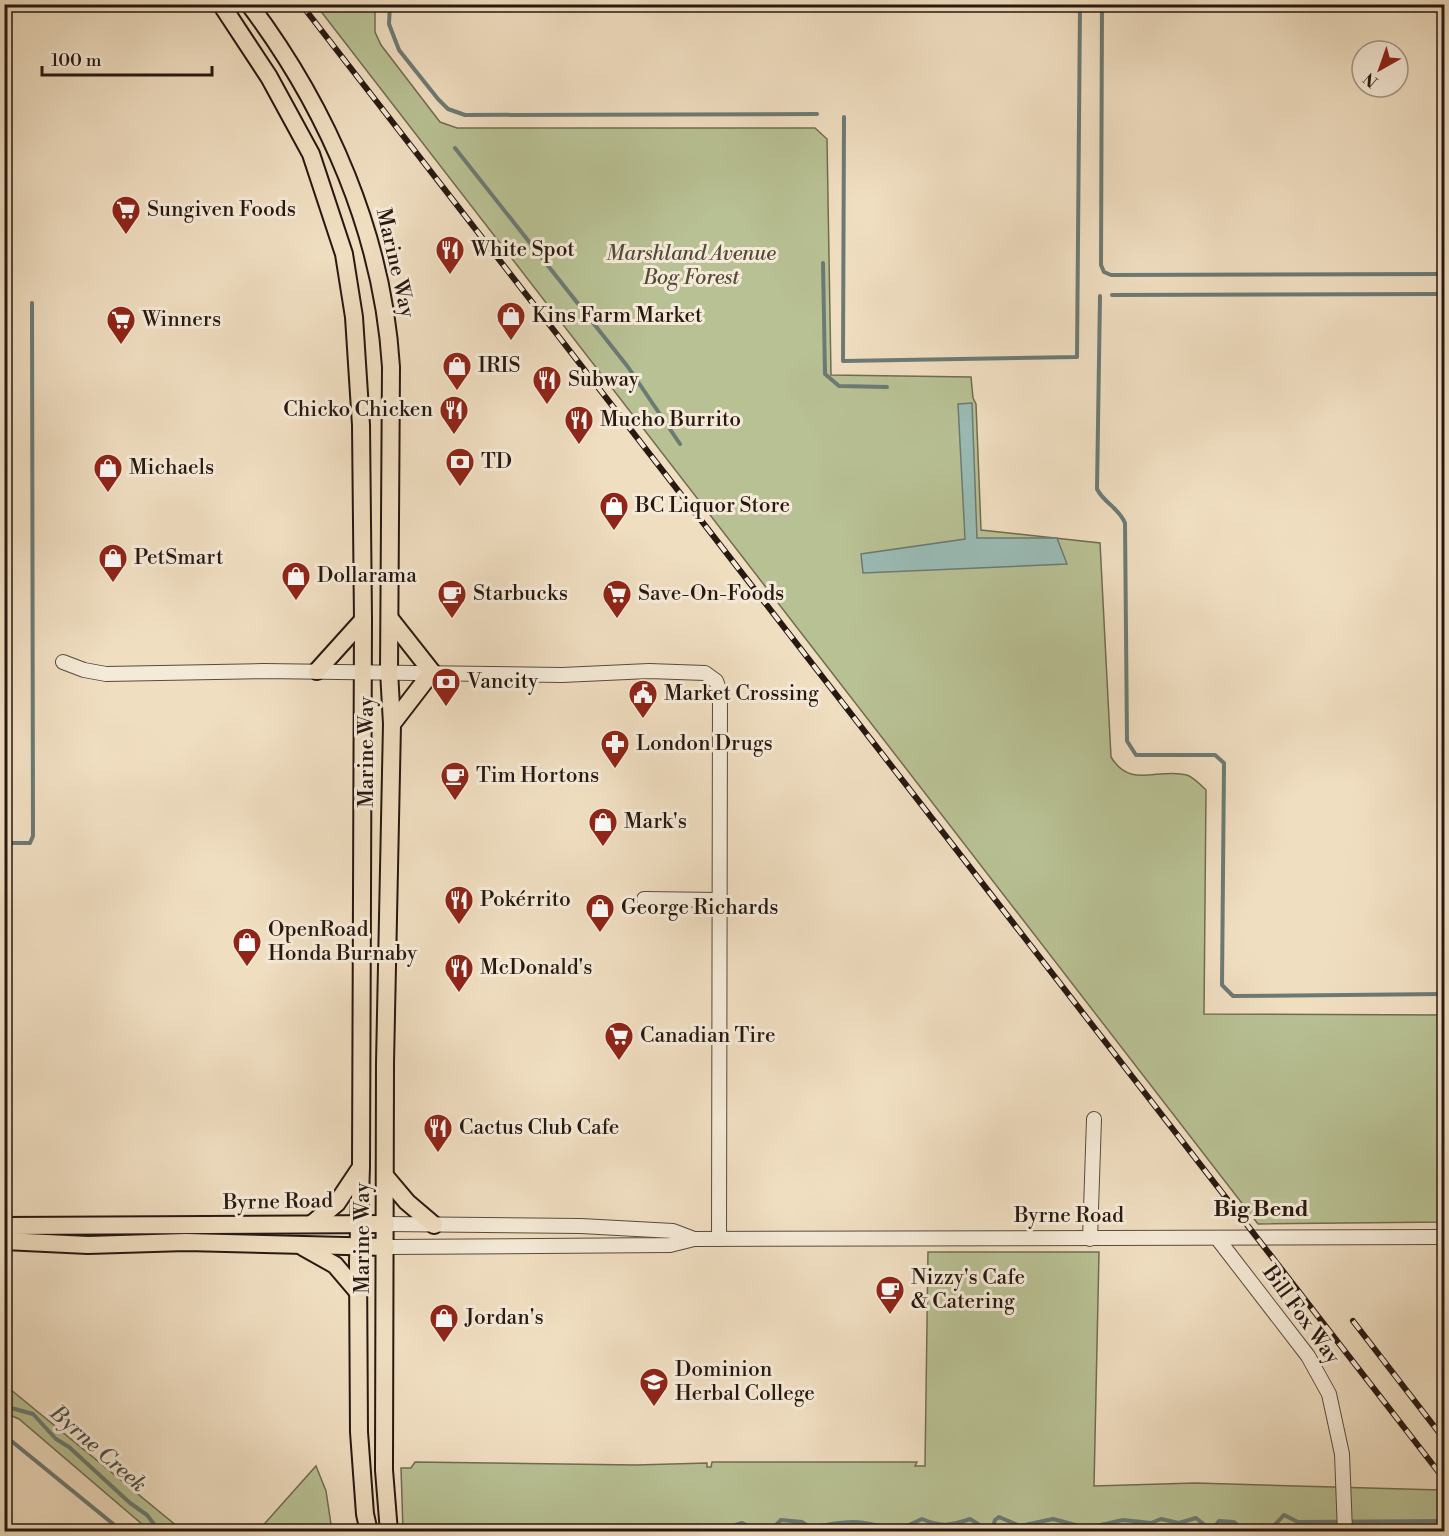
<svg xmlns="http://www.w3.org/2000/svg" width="1449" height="1536" viewBox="0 0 1449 1536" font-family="'Libre Bodoni',serif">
  <rect width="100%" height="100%" fill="#f0dec1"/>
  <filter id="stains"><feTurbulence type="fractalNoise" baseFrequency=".00333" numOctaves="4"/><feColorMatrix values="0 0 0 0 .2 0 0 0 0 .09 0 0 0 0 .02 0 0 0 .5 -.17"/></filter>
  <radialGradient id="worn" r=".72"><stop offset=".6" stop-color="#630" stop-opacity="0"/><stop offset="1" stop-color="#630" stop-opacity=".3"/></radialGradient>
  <g fill="#b8c194" stroke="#706c52" stroke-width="1.5">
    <path d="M316,5H375V32L381,45L440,122L457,128H815L827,139L831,375L971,377L973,398L976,404L981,530L1100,543L1111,757C1131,790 1158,767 1187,775C1193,777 1201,785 1206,790L1204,1014L1444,1015V1222L1258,1224Z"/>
    <path d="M928,1252H1099L1094,1486L1195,1483L1440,1490L1444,1496V1531H403L401,1468H411L415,1462L636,1465L707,1463V1467H711L712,1462H917L915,1466H925Z"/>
    <path d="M4,1385H5L183,1531H150L19,1419L5,1413Z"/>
    <path d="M316,1466L326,1491L332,1531H258Z"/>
  </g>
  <path fill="#9abcb6" stroke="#6c7a74" stroke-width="1.5" d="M972,403L977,538H1057L1067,564L863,573L861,554L965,539L958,404Z"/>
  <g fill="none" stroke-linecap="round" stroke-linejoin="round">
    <g stroke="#6c7a74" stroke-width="4">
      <path d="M390,4L389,24L399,50L438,99L448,109L465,115L817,114"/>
      <path d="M1102,4L1101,265L1104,272L1111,275L1444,274"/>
      <path d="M844,117L843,361L1077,357L1080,4"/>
      <path d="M455,148L628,367L680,444"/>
      <path d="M823,263L825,374L839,386L887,387"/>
      <path d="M1112,295L1444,294"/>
      <path d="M1100,296L1097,489C1104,503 1119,508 1125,523L1127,741L1136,755H1215L1224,763L1222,985L1233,996L1444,994"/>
      <path d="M4,843H30L33,836L32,303"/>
      <path d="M4,1406L33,1414L56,1439L69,1447L130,1503L147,1515L160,1532"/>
      <path d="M4,1435L123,1532"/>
      <path d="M643,1532H645"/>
      <path d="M677,1532L688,1527L703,1532"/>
      <path d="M713,1532L742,1523L758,1531L774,1527L781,1520L802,1522L811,1528C846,1520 862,1519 896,1531L922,1519C940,1527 951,1526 970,1519L986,1529L993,1527L995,1520L999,1517L1020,1526L1053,1519L1087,1528L1123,1520L1151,1523L1161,1519L1179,1523L1196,1518L1212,1531L1219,1521L1234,1522L1246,1532"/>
      <path d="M1135,1532L1136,1523"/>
      <path d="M1268,1532L1284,1515L1298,1522L1444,1521"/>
    </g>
    <g stroke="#594a3d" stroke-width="16">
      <g id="minor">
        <path d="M63,662L84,670L106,674L263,671L562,675L649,671L705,673L716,681L720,692L719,1239"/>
        <path d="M644,899L719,900"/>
        <path d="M386,1224L581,1226L673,1231L694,1239"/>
        <path d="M1217,1238L1308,1356L1329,1394L1342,1454L1345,1532"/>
        <path d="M1090,1239L1094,1119"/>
        <path d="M386,1247L670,1245L694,1239L1444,1237"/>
      </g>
    </g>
    <g stroke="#271811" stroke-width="20">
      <g id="major">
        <path d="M221,4L269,77L311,154L344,254L354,317L361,425L363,620L361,1167L358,1261L359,1432L365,1514L369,1532"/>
        <path d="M249,4C328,109 383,235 391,367L389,671L392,724L385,1063L384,1470L389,1532"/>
        <path d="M391,620L432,672L392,724"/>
        <path d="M317,671L363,620"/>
        <path d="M385,1176L407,1202L434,1225"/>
        <path d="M313,1223L337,1203L359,1170"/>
        <path d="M4,1226L386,1224"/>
        <path d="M4,1241L88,1245L186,1242L386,1247"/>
        <path d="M303,1247L335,1265L358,1292"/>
      </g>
    </g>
    <use href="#minor" stroke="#f5ead7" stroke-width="14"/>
    <use href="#major" stroke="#f0dec1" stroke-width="16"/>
    <g stroke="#271811" stroke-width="6">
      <g id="rail">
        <path d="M301,4L1444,1479"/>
        <path d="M1353,1321L1444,1439"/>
      </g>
    </g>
    <use href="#rail" stroke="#f5ead7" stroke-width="4" stroke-dasharray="11" stroke-linecap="butt"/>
  </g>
  <defs>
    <g id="supermarket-pin" transform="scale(1.5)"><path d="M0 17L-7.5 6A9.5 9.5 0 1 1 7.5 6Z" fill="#8f2418" stroke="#f5ead7"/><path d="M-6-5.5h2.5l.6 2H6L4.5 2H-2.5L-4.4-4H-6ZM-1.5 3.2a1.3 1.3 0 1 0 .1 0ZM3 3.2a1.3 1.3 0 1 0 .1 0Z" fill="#fff"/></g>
    <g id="restaurant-pin" transform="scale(1.5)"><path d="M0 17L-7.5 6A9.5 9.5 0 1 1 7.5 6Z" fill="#8f2418" stroke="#f5ead7"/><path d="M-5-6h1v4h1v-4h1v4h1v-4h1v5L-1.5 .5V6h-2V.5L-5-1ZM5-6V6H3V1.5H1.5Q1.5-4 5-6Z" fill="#fff"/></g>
    <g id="shop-pin" transform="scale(1.5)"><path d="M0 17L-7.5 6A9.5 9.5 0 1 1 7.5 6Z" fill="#8f2418" stroke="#f5ead7"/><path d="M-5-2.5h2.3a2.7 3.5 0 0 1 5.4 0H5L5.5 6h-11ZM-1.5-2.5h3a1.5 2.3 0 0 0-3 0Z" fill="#fff"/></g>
    <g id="bank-pin" transform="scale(1.5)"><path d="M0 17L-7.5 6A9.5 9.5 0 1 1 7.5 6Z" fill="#8f2418" stroke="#f5ead7"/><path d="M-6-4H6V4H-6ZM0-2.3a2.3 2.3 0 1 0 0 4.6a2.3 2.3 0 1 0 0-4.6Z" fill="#fff"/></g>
    <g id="cafe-pin" transform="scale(1.5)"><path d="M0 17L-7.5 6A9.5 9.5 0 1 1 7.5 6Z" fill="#8f2418" stroke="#f5ead7"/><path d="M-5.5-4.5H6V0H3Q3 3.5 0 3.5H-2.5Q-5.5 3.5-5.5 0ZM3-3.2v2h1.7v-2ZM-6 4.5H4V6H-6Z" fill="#fff"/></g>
    <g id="civic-pin" transform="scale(1.5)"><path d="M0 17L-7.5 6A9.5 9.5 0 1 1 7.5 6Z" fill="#8f2418" stroke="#f5ead7"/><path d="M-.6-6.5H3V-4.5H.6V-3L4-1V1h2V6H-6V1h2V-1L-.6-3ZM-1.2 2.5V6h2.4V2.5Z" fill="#fff"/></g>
    <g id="pharmacy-pin" transform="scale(1.5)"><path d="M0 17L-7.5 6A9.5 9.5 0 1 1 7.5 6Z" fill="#8f2418" stroke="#f5ead7"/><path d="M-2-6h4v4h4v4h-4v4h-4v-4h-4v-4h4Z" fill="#fff"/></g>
    <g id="university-pin" transform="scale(1.5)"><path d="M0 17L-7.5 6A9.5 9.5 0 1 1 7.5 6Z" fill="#8f2418" stroke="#f5ead7"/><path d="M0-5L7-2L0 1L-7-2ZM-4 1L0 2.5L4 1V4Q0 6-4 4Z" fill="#fff"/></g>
  </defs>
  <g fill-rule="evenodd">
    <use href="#supermarket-pin" x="126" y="210"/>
    <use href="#restaurant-pin" x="450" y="250"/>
    <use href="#shop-pin" x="511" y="316"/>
    <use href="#supermarket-pin" x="121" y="320"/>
    <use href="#shop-pin" x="457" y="366"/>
    <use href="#restaurant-pin" x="547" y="380"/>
    <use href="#restaurant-pin" x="454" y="410"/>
    <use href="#restaurant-pin" x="579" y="420"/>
    <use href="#bank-pin" x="460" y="462"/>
    <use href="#shop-pin" x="108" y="468"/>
    <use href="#shop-pin" x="614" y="506"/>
    <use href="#shop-pin" x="113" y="558"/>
    <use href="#shop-pin" x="296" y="576"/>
    <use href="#cafe-pin" x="452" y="594"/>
    <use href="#supermarket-pin" x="617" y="594"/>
    <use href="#bank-pin" x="446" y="682"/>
    <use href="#civic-pin" x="643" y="694"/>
    <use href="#pharmacy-pin" x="615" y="744"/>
    <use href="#cafe-pin" x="455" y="776"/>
    <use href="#shop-pin" x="603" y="822"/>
    <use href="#restaurant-pin" x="459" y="900"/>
    <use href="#shop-pin" x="600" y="908"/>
    <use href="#shop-pin" x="247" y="942"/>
    <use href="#restaurant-pin" x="459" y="968"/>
    <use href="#supermarket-pin" x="619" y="1036"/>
    <use href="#restaurant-pin" x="438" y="1128"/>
    <use href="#cafe-pin" x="890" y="1290"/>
    <use href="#shop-pin" x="444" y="1318"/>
    <use href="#university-pin" x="654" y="1382"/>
  </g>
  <g text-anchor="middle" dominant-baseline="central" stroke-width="6" stroke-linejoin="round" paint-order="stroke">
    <g font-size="21" fill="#271811" stroke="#f5ead7" text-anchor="start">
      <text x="147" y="210">Sungiven Foods</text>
      <text x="471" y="250">White Spot</text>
      <text x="532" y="316">Kins Farm Market</text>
      <text x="142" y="320">Winners</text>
      <text x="478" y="366">IRIS</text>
      <text x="568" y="380">Subway</text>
      <text x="433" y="410" text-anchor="end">Chicko Chicken</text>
      <text x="600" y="420">Mucho Burrito</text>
      <text x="481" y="462">TD</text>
      <text x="129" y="468">Michaels</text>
      <text x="635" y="506">BC Liquor Store</text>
      <text x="134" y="558">PetSmart</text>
      <text x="317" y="576">Dollarama</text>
      <text x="473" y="594">Starbucks</text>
      <text x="638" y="594">Save-On-Foods</text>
      <text x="467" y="682">Vancity</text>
      <text x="664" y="694">Market Crossing</text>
      <text x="636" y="744">London Drugs</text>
      <text x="476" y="776">Tim Hortons</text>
      <text x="624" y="822">Mark's</text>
      <text x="480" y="900">Pokérrito</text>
      <text x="621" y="908">George Richards</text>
      <text x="268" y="930">OpenRoad<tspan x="268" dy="24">Honda Burnaby</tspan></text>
      <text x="480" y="968">McDonald's</text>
      <text x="640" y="1036">Canadian Tire</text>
      <text x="459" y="1128">Cactus Club Cafe</text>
      <text x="911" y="1278">Nizzy's Cafe<tspan x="911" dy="24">&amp; Catering</tspan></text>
      <text x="465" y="1318">Jordan's</text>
      <text x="675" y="1370">Dominion<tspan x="675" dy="24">Herbal College</tspan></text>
    </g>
    <g font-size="21" font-style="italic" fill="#524b38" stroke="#f5ead7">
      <text x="691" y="254">Marshland Avenue<tspan x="691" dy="24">Bog Forest</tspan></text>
    </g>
    <g font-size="21" fill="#271811" stroke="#f5ead7">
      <text transform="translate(395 263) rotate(77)">Marine Way</text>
      <text transform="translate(367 752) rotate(-90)">Marine Way</text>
      <text transform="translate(278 1202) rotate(-1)">Byrne Road</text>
      <text x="1069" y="1216">Byrne Road</text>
      <text transform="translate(363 1238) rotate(-90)">Marine Way</text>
      <text transform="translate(1301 1315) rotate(54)">Bill Fox Way</text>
    </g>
    <g font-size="22" font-weight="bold" fill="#271811" stroke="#f5ead7">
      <text x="1261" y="1209">Big Bend</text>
    </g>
    <g font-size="22" font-style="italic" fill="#4f514b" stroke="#f5ead7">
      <text transform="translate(98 1449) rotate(41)">Byrne Creek</text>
    </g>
  </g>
  <rect width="1449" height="1536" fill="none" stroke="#f0dec1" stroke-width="24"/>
  <rect x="6" y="6" width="1437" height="1524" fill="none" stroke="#271811" stroke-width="3"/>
  <rect x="12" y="12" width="1425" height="1512" fill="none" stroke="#271811" stroke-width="1.5"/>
  <g transform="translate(1380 69) rotate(220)"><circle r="28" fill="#f5ead7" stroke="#a39688" stroke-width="1.5"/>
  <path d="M0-4.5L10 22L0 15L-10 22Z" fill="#8f2418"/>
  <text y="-9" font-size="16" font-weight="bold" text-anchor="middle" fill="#271811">N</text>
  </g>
  <path d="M42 66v9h170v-9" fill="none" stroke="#271811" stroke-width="3"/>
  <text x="51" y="66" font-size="18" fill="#271811" stroke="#f5ead7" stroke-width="4.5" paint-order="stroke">100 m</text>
  <rect width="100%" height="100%" filter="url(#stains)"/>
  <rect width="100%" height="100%" fill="url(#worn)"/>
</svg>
